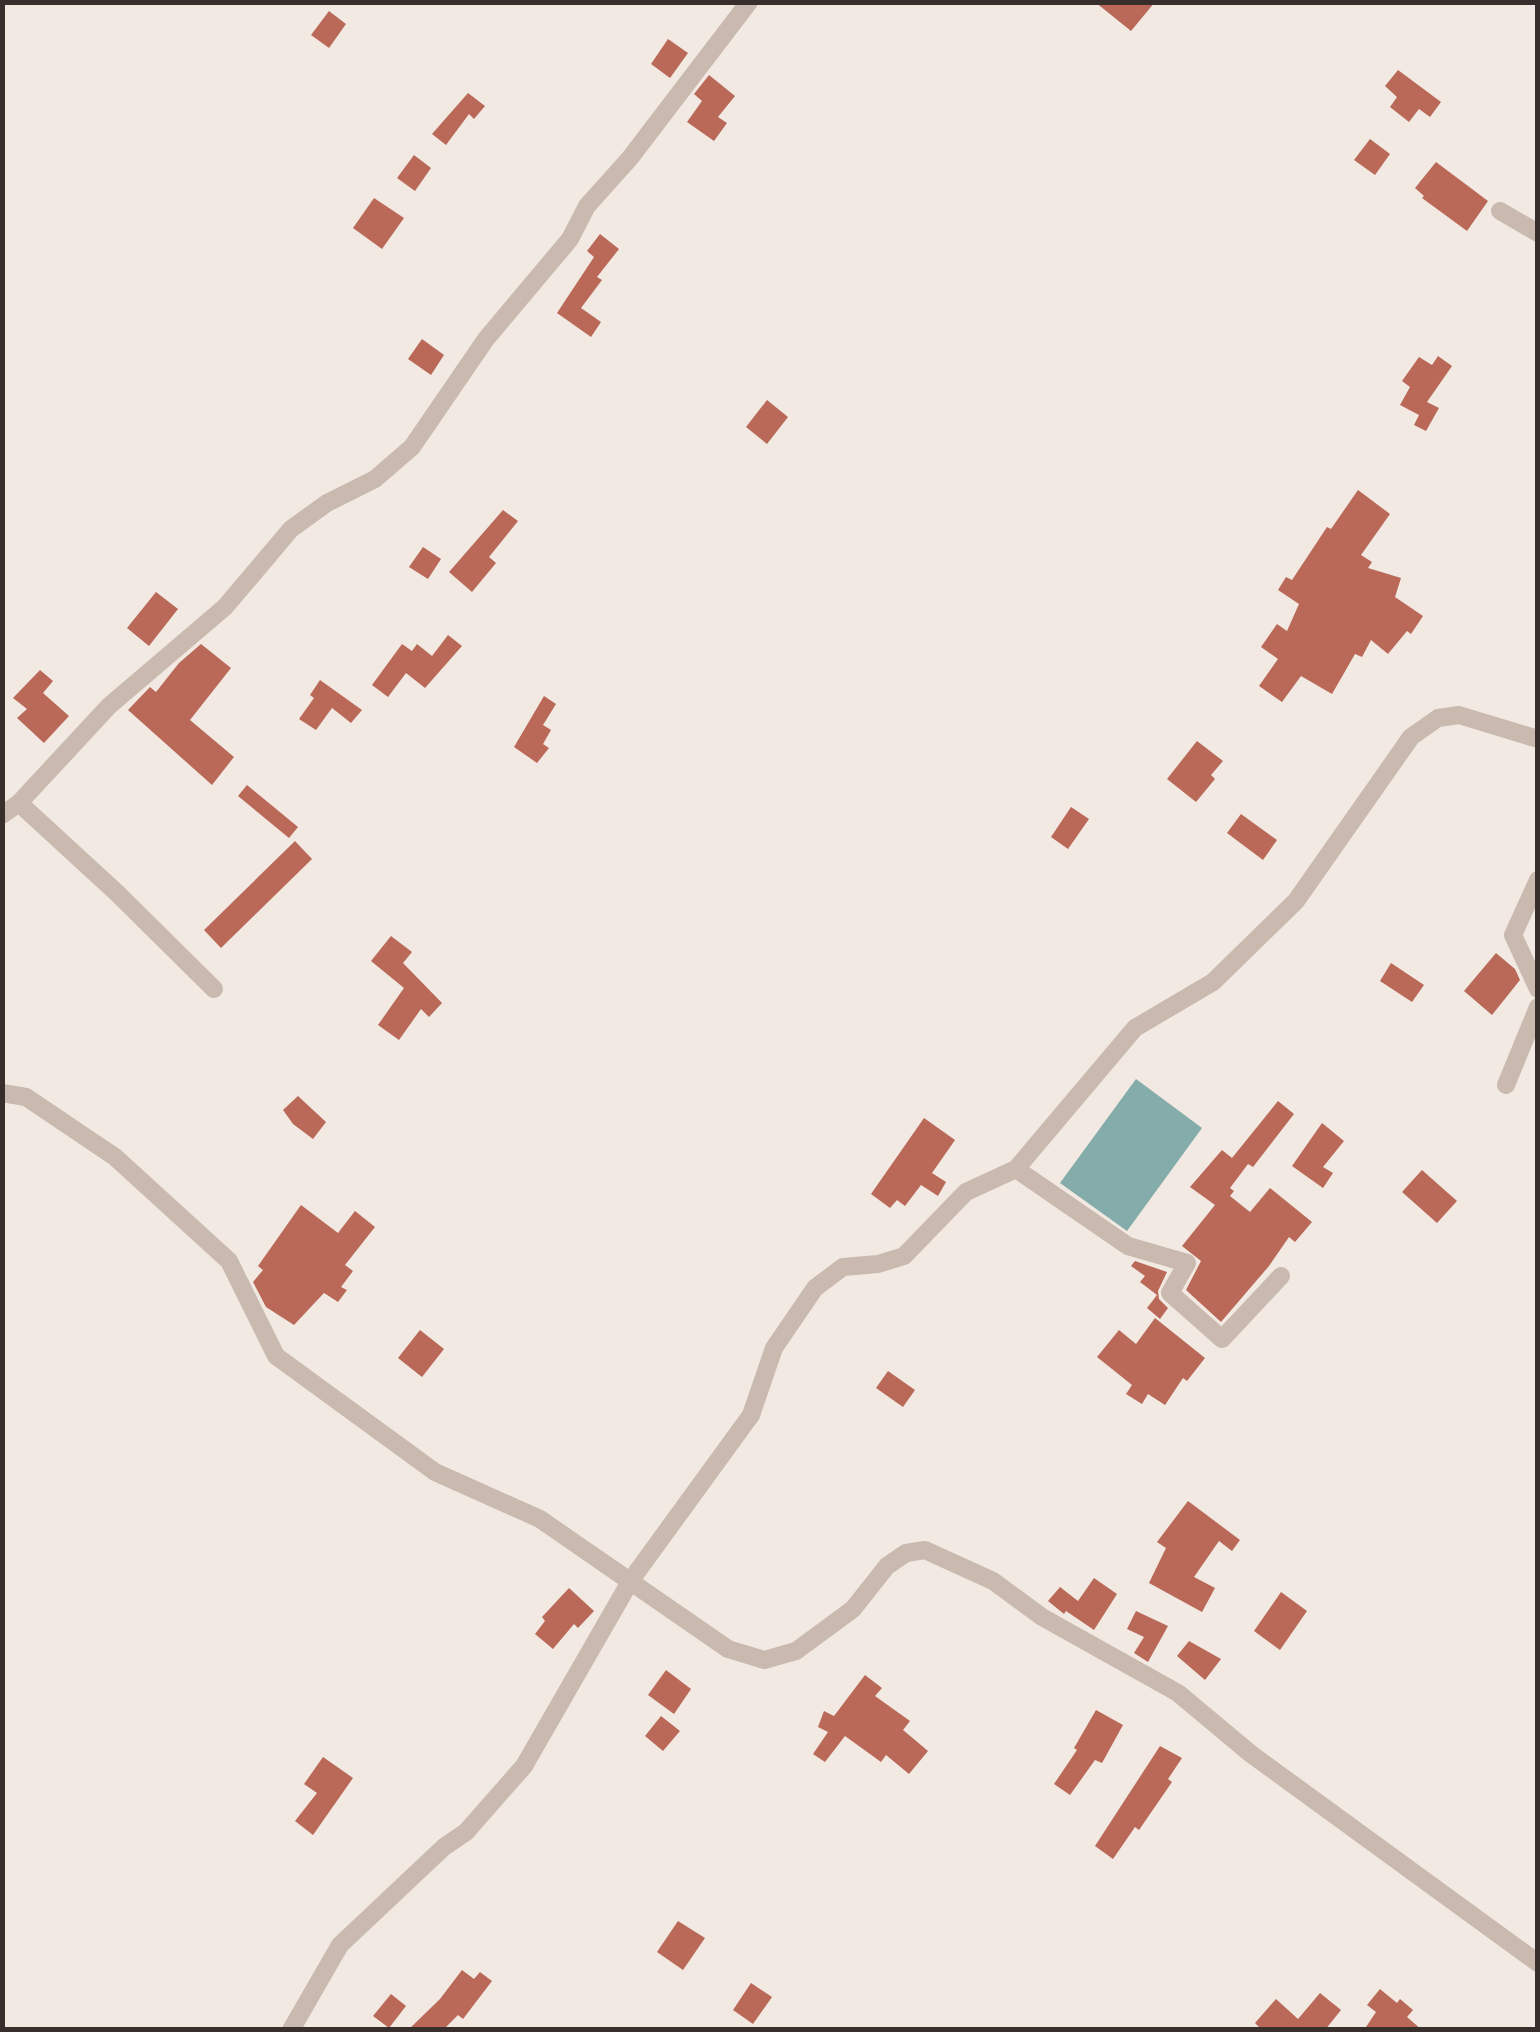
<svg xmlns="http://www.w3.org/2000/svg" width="1540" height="2032" viewBox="0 0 1540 2032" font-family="'Titillium Web',sans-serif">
  <rect width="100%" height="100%" fill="#f1e9e2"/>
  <path fill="#84acaa" d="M1136,1079L1202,1128L1127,1231L1060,1183Z"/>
  <g fill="#ba6958">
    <path d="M1095,2H1155L1131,31Z"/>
    <path d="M329,11L346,24L329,48L311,35Z"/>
    <path d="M668,39L688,53L670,78L651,64Z"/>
    <path d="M1398,70L1441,102L1430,117L1419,109L1409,122L1390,107L1397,97L1385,86Z"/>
    <path d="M709,75L735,96L718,117L727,123L714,141L687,122L702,101L694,94Z"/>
    <path d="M468,93L485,106L474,119L469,114L446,145L432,134Z"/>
    <path d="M1370,139L1390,154L1375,175L1354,160Z"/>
    <path d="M414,155L431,168L415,191L397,178Z"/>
    <path d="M1436,162L1488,201L1467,231L1422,198L1424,196L1415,188Z"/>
    <path d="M374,198L404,218L382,249L353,228Z"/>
    <path d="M600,234L619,249L597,277L602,280L581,308L601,322L591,337L557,313L594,257L587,251Z"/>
    <path d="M422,339L444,355L431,375L408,359Z"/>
    <path d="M1438,356L1452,366L1427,402L1439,408L1426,431L1414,425L1419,415L1400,405L1410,387L1402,381L1419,357L1432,365Z"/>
    <path d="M767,400L788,417L767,444L746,427Z"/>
    <path d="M1358,490L1390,514L1361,555L1372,562L1368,568L1401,578L1395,597L1423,616L1411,634L1407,631L1388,654L1371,640L1362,657L1355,654L1332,694L1301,676L1282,702L1259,686L1278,659L1261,647L1277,624L1287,631L1299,604L1278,590L1286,577L1292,580L1327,527L1331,529Z"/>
    <path d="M503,510L518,521L489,557L496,563L472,592L449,572Z"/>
    <path d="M423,547L441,559L428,579L409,567Z"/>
    <path d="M156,592L178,609L149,646L127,628Z"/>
    <path d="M448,635L462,646L425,688L406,673L388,697L372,685L402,644L412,651L417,644L432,656Z"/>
    <path d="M201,644L231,668L190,720L234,757L212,785L128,710L150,687L156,692L179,663Z"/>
    <path d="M40,670L53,681L43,693L69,716L44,743L17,718L27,709L13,698Z"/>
    <path d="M320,680L362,710L351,723L332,708L316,730L299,719L314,698L310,695Z"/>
    <path d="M544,696L556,704L543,725L551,730L543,744L549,748L537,763L514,747Z"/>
    <path d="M1197,741L1223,761L1211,775L1215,779L1196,802L1167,779Z"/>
    <path d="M247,785L298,827L289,838L238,796Z"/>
    <path d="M1071,807L1089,819L1068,849L1051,837Z"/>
    <path d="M1241,814L1277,840L1263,860L1227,833Z"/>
    <path d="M295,841L312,859L221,948L204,930Z"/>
    <path d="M391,936L412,952L403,963L442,1003L429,1017L421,1009L399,1040L378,1025L404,988L371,961Z"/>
    <path d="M1496,953L1515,969L1520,980L1492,1015L1464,991Z"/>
    <path d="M1391,963L1424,985L1412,1002L1380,981Z"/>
    <path d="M298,1096L326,1122L313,1139L293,1124L283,1110Z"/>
    <path d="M1278,1101L1294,1114L1253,1167L1248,1164L1230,1188L1234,1191L1230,1196L1250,1212L1270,1188L1312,1222L1295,1242L1289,1237L1269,1266L1221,1322L1186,1290L1201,1261L1182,1246L1215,1205L1190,1187L1222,1150L1232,1158Z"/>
    <path d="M924,1118L955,1140L932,1173L946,1182L938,1196L921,1185L905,1206L897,1200L890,1208L871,1194Z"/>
    <path d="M1322,1123L1344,1141L1323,1167L1333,1173L1323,1188L1292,1166Z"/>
    <path d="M1422,1170L1457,1201L1437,1223L1402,1192Z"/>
    <path d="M301,1205L338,1233L355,1211L375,1227L345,1265L353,1271L341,1287L347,1290L338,1302L324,1293L294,1325L266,1307L253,1282L263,1270L258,1266Z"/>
    <path d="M1135,1261L1167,1272L1158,1291L1159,1299L1168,1308L1160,1319L1147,1308L1157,1295L1140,1282L1145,1276L1131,1266Z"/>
    <path d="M1155,1318L1205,1358L1187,1381L1183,1378L1165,1405L1148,1394L1142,1404L1126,1394L1132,1385L1097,1357L1119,1330L1136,1344Z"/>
    <path d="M420,1330L444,1349L422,1377L398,1358Z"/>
    <path d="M888,1371L915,1390L903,1407L876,1388Z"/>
    <path d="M1188,1501L1240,1540L1232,1551L1219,1541L1194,1577L1215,1588L1202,1612L1149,1583L1166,1548L1157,1542Z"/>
    <path d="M1094,1578L1117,1594L1094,1630L1066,1611L1064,1614L1048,1601L1060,1587L1078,1601Z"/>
    <path d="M569,1588L594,1611L578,1628L574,1624L553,1649L535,1634L545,1621L542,1617Z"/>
    <path d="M1281,1592L1307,1611L1280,1650L1254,1631Z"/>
    <path d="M1136,1611L1168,1626L1148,1662L1134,1653L1144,1637L1127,1629Z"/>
    <path d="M1189,1641L1221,1659L1205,1680L1177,1656Z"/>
    <path d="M666,1670L691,1689L674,1714L648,1695Z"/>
    <path d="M865,1675L882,1688L875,1696L910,1721L903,1730L928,1751L909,1774L886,1755L881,1762L845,1736L825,1762L813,1754L828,1732L818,1727L824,1711L834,1716Z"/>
    <path d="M1096,1710L1123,1725L1102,1763L1095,1760L1070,1795L1054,1784L1077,1750L1074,1748Z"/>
    <path d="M661,1716L680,1731L663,1751L645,1736Z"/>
    <path d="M1160,1746L1182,1758L1168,1779L1172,1782L1139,1830L1135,1827L1113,1859L1095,1846Z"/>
    <path d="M323,1757L353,1778L313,1835L295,1821L317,1793L304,1784Z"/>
    <path d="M678,1921L705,1938L683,1970L657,1952Z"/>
    <path d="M462,1970L474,1979L480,1972L492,1981L463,2019L458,2015L443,2030H408L440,1999Z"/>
    <path d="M751,1983L772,1997L753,2024L733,2010Z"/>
    <path d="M1380,1989L1397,2003L1400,1999L1413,2010L1407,2017L1422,2030H1364L1376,2012L1367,2005Z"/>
    <path d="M1320,1993L1341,2010L1325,2030H1262L1255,2023L1276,1999L1298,2019Z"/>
    <path d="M391,1994L406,2006L389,2028L373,2016Z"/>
  </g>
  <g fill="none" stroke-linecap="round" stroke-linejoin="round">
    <g stroke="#c9b9af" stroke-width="18">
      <path d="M1500,211L1538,233"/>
      <path d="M19,803L117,893L214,989"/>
      <path d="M2,815L19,803L109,706L225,607L291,529L327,503L375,479L412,447L486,339L570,239L587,206L630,158L749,2"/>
      <path d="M1538,880L1513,935L1538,989"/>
      <path d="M1506,1085L1538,1007"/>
      <path d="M2,1093L26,1097L115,1157L229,1261L276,1356L435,1472L540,1519L728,1649L764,1660L796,1651L853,1609L887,1566L906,1553L925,1550L993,1581L1042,1617L1178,1693L1251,1754L1538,1963"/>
      <path d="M1016,1169L1128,1246L1187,1263L1170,1293L1222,1339L1281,1276"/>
      <path d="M291,2030L340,1945L444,1847L466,1832L524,1766L631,1580L751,1415L774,1348L815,1288L843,1267L878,1264L904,1256L966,1192L1016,1169L1135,1028L1213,982L1296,901L1411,737L1438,718L1459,715L1538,739"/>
    </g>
  </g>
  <rect width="1540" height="2032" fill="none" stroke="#382f2c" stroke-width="10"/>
</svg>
